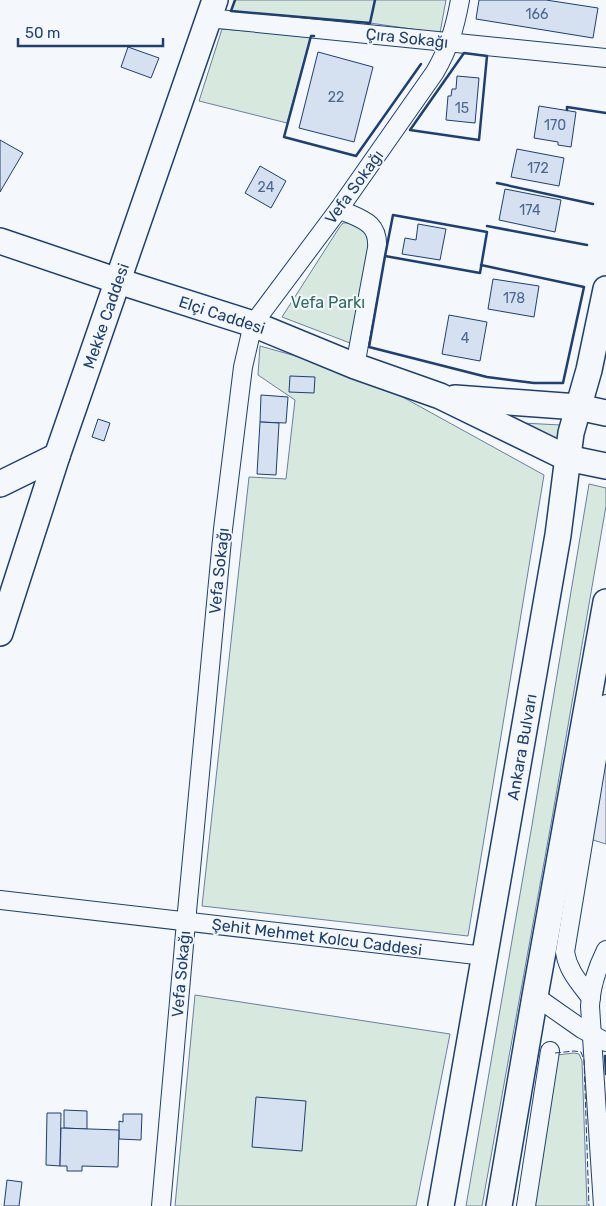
<svg xmlns="http://www.w3.org/2000/svg" width="606" height="1206" viewBox="0 0 606 1206" font-family="Rubik,sans-serif">
  <rect width="100%" height="100%" fill="#f4f7fb"/>
  <g fill="#d7e8df" stroke="#687fa3">
    <path d="M235,0H446L440,33L370,23L231,11Z"/>
    <path d="M222,29L311,36L287,123L199,101Z"/>
    <path d="M343,223C353,222 360,227 369,232L370,249L350,343L282,317L339,228Z"/>
    <path d="M260,346L310,360L399,395L544,475L468,936L202,906L249,477L286,479L295,400L258,375Z"/>
    <path d="M522,423L561,425L558,440Z"/>
    <path d="M589,484L606,488V506L551,824L482,1206H466L532,825Z"/>
    <path d="M195,995L450,1034L416,1206H175Z"/>
    <path d="M574,1053L579,1054L582,1061L587,1206H534L557,1055Z"/>
  </g>
  <path fill="#e3e8f0" stroke="#687fa3" d="M606,752V844L590,839Z"/>
  <g fill="#d5e0f0" stroke="#1d3f73">
    <path d="M479,0H546L598,8L593,38L476,19Z"/>
    <path d="M128,47L159,58L151,78L121,67Z"/>
    <path d="M318,52L373,67L354,142L299,128Z"/>
    <path d="M457,76L479,78L475,123L446,120L448,96H451L452,89H456Z"/>
    <path d="M539,106L576,112L571,147L558,145V142L534,138Z"/>
    <path d="M0,140L23,153L0,192Z"/>
    <path d="M517,149L564,158L559,186L511,177Z"/>
    <path d="M260,166L286,181L271,208L245,193Z"/>
    <path d="M505,189L561,200L555,232L499,220Z"/>
    <path d="M418,224L446,229L440,260L402,254L405,238L416,240Z"/>
    <path d="M493,279L539,286L534,317L488,309Z"/>
    <path d="M449,315L487,322L480,361L442,354Z"/>
    <path d="M290,376L315,377L314,393L289,392Z"/>
    <path d="M261,395L288,397L286,423L260,422Z"/>
    <path d="M98,419L110,423L104,441L92,437Z"/>
    <path d="M260,422L279,423L276,475L257,474Z"/>
    <path d="M256,1097L306,1101L302,1151L252,1147Z"/>
    <path d="M64,1110L87,1111V1129L64,1128Z"/>
    <path d="M47,1113H61L60,1166L46,1165Z"/>
    <path d="M123,1114H142L141,1140L119,1139V1121L123,1122Z"/>
    <path d="M61,1128L119,1130L118,1167L82,1166V1171H67V1166H60Z"/>
    <path d="M7,1180L22,1182L19,1206H4Z"/>
  </g>
  <g fill="none" stroke-linecap="round" stroke-linejoin="round">
    <g stroke="#1d3f73" stroke-width="20">
      <g id="street">
        <path d="M208,18L606,58"/>
        <path d="M339,209C360,219 379,221 377,248L355,366"/>
        <path d="M0,900L485,956"/>
        <path d="M535,996L582,1029L606,1042"/>
        <path d="M591,998C579,982 568,971 565,952L606,704"/>
        <path d="M161,1206L186,922L223,529L243,367L253,324L339,209L435,72C449,48 455,27 460,0"/>
        <path d="M526,1206L550,1051"/>
        <path d="M603,1206L590,1006C591,985 597,968 606,950"/>
      </g>
    </g>
    <g stroke="#1d3f73" stroke-width="28">
      <g id="secondary">
        <path d="M0,241L118,281L253,324L355,366L440,396L567,458L606,466"/>
        <path d="M455,398L578,407L606,413"/>
        <path d="M0,484L57,456"/>
        <path d="M0,633L57,456L215,0"/>
        <path d="M441,1206L558,535L571,433L589,370L606,289"/>
        <path d="M499,1206L535,996L606,602"/>
      </g>
    </g>
    <use href="#street" stroke="#f4f7fb" stroke-width="18"/>
    <use href="#secondary" stroke="#f4f7fb" stroke-width="25"/>
    <path stroke="#1d3f73" stroke-width="1" stroke-dasharray="6 2.5" stroke-linecap="butt" d="M555,1053L574,1051L581,1052L584,1060L589,1206"/>
    <g stroke="#1d3f73" stroke-width="2.5">
      <path d="M235,0L231,11L370,23L375,0"/>
      <path d="M314,36H311L284,137L356,156L421,64"/>
      <path d="M464,53L487,56L479,140L410,130Z"/>
      <path d="M567,110V107L606,113"/>
      <path d="M497,183L593,204"/>
      <path d="M487,226L587,245"/>
      <path d="M385,256L393,215L487,232L480,273L385,256L369,347L487,377L534,383H563L584,287L481,265"/>
      <path d="M606,1056H605L606,1074"/>
    </g>
  </g>
  <g text-anchor="middle" dominant-baseline="central" stroke-width="4" stroke-linejoin="round" paint-order="stroke">
    <g font-size="14" fill="#4b6792">
      <text x="537" y="14">166</text>
      <text x="336" y="97">22</text>
      <text x="462" y="108">15</text>
      <text x="555" y="125">170</text>
      <text x="538" y="168">172</text>
      <text x="266" y="187">24</text>
      <text x="530" y="210">174</text>
      <text x="514" y="298">178</text>
      <text x="465" y="338">4</text>
    </g>
    <g font-size="16" fill="#1d3f73" stroke="#f4f7fb">
      <text transform="translate(407 38) rotate(6)">Çıra Sokağı</text>
      <text transform="translate(354 187) rotate(-54)">Vefa Sokağı</text>
      <text transform="translate(222 315) rotate(18)">Elçi Caddesi</text>
      <text transform="translate(106 316) rotate(-71)">Mekke Caddesi</text>
      <text transform="translate(219 571) rotate(-84)">Vefa Sokağı</text>
      <text transform="translate(522 747) rotate(-80)">Ankara Bulvarı</text>
      <text transform="translate(317 937) rotate(7)">Şehit Mehmet Kolcu Caddesi</text>
      <text transform="translate(181 974) rotate(-85)">Vefa Sokağı</text>
    </g>
    <g font-size="16" fill="#2c6c60" stroke="#f4f7fb">
      <text x="328" y="302">Vefa Parkı</text>
    </g>
  </g>
  <path d="M18 38v8h145v-8" fill="none" stroke="#1d3f73" stroke-width="2.5"/>
  <text x="25" y="38" font-size="15" fill="#1d3f73" stroke="#f4f7fb" stroke-width="4" paint-order="stroke">50 m</text>
</svg>
